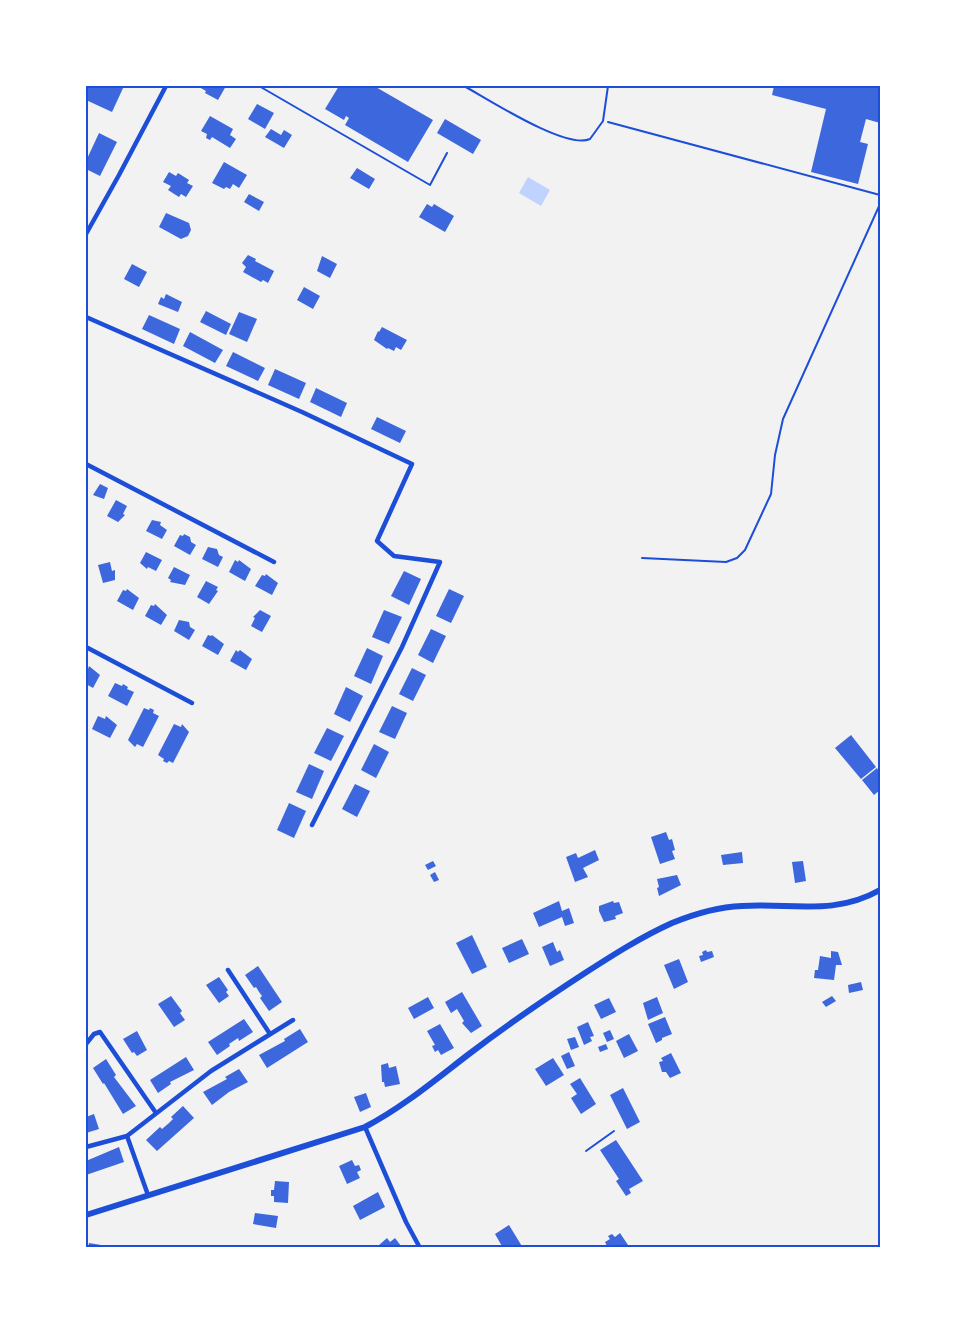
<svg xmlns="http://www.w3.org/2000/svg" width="966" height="1333" viewBox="0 0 966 1333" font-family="'Alegreya Sans',sans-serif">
  <rect width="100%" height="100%" fill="#f2f2f2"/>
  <path fill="#bfd3fe" d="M528,177L550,190L541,206L519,193Z"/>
  <g fill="#3d67dc">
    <path d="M86,86H124L112,112L86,100Z"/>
    <path d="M200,86H226L218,100L205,93L206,91L199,87Z"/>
    <path d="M339,86H374L433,120L408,162L345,125L349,118L346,116L344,120L325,109Z"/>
    <path d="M774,86H880V123L866,119L860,142L868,144L858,184L811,172L826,109L772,95Z"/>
    <path d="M257,104L274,113L265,129L248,119Z"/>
    <path d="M210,116L233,129L230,135L236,139L230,148L212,137L210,140L206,138L207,134L201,131Z"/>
    <path d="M445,119L481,140L473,154L437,133Z"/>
    <path d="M271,129L281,135L284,130L292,135L284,148L265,137Z"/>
    <path d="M99,133L117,142L100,176L86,169V161Z"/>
    <path d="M224,162L247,175L239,188L233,184L230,189L226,187L224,189L212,183Z"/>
    <path d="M357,168L375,179L369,189L350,178Z"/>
    <path d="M169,172L176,176L178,173L189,180L187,183L193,186L186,197L181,194L179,197L168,190L171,186L163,182Z"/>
    <path d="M249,194L264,202L259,211L244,202Z"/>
    <path d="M427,204L432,207L434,204L454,216L445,232L419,217Z"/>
    <path d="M166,213L189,223L191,230L188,236L181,239L159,227Z"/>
    <path d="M248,255L256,259L255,261L274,271L268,283L263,280L261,282L243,272L246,267L242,263Z"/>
    <path d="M322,256L337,264L330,278L317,271Z"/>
    <path d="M132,264L147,272L139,287L124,279Z"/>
    <path d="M304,287L320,296L313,309L297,300Z"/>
    <path d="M166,294L182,302L178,312L158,304L161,297L164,299Z"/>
    <path d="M206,311L231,324L226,335L200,322Z"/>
    <path d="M239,312L257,319L247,342L229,334Z"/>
    <path d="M149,315L180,329L174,344L142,329Z"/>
    <path d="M382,327L407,340L401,350L396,347L394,351L388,348L387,349L374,340L378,331L379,332Z"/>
    <path d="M190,332L223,350L215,363L183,346Z"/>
    <path d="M233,352L265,368L258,381L226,366Z"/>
    <path d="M275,369L306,383L299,399L268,385Z"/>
    <path d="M316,388L347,403L341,417L310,402Z"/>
    <path d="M377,417L406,431L400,443L371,429Z"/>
    <path d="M100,484L108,488L104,499L93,495Z"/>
    <path d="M116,500L127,506L123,514L125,515L118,522L107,516Z"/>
    <path d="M152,520L161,522L160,525L167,530L162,539L146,531Z"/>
    <path d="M184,534L190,537L191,542L196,545L190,555L174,546L180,535L183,536Z"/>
    <path d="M208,547L217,549L219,555L223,557L218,567L202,559Z"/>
    <path d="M146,552L162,560L156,571L148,567L147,569L140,563Z"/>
    <path d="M235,560L238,562L239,560L251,569L245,581L229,572Z"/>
    <path d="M110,562L112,571L115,570V580L103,583L98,565Z"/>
    <path d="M174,567L190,575L185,585L170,582L171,580L168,578Z"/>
    <path d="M404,571L421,579L409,605L391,596Z"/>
    <path d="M266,574L278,583L272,595L255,586L262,575L265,576Z"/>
    <path d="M206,581L218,587L216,590L218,591L209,604L197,597Z"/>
    <path d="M127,589L139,598L133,610L117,601L123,590L126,591Z"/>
    <path d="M449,589L464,596L451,623L436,616Z"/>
    <path d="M155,604L167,615L161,625L145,616L151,605L154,606Z"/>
    <path d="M260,610L271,616L262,632L251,626L255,618L253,617Z"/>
    <path d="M384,610L402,617L389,644L372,637Z"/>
    <path d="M179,620L189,622L190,627L195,630L189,640L174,631Z"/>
    <path d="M431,629L446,636L433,663L418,655Z"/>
    <path d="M208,635L211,636L212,635L224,644L218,655L202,646Z"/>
    <path d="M367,648L383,656L371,684L354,676Z"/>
    <path d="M236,650L238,652L240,650L252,659L246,670L230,661Z"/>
    <path d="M89,666L100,675L93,688L86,684V668L88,669Z"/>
    <path d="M412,668L426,675L413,701L399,694Z"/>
    <path d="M115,683L122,686L123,684L128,687L127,689L134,692L127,706L108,696Z"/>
    <path d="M346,687L363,696L350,722L334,714Z"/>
    <path d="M392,706L407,713L395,739L379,732Z"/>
    <path d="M144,708L149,710L150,708L154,710L153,713L159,716L143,747L137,744L135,747L128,740Z"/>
    <path d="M98,716L105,719L106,716L117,725L110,738L92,729Z"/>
    <path d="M174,724L181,727L182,724L189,732L173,763L169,761L167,763L163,761L164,759L158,755Z"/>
    <path d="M327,728L344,736L331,761L314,753Z"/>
    <path d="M851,735L876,767L861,779L835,748Z"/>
    <path d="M374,744L389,752L376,778L361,770Z"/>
    <path d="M309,764L324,771L312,799L296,792Z"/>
    <path d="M877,768L880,773V790L874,795L862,780Z"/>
    <path d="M355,784L370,791L357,817L342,809Z"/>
    <path d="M289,803L306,811L294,838L277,830Z"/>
    <path d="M666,832L669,840L672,839L675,850L672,851L675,859L660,864L651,837Z"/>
    <path d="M595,850L599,860L583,868L588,877L575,882L566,857L576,853L578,858Z"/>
    <path d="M742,852L743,863L723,865L721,855Z"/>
    <path d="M433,861L436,866L428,870L425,865Z"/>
    <path d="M803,861L806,881L795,883L792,862Z"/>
    <path d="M435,872L439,880L434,882L430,875Z"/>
    <path d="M677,875L681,885L659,896L657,888L659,887L657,879Z"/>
    <path d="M559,901L562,911L569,908L574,923L565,926L562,917L539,927L533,913Z"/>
    <path d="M613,901L614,903L619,902L623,913L615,916L616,919L604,922L599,911V906Z"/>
    <path d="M472,935L487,967L472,974L456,943Z"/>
    <path d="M522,939L529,954L509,963L502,948Z"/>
    <path d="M553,942L557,952L560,950L564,960L550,966L542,947Z"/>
    <path d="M706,950L707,952L712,951L714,957L701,962L699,956L703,955L702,952Z"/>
    <path d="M831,951L838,952L842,965H836L834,980L814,978L815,970H818L820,956L831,958Z"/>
    <path d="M679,959L688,982L674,989L664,965Z"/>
    <path d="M258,966L282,1002L269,1011L260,998L262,996L259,992L256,987L254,988L245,975Z"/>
    <path d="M219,977L228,990L226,992L229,996L219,1003L206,985Z"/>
    <path d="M861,982L863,990L849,993L848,985Z"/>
    <path d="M462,992L482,1026L471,1033L462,1023L464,1021L457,1009L451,1013L445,1002Z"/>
    <path d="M171,996L182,1011L180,1013L185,1020L174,1027L158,1004Z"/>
    <path d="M832,996L836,1001L826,1007L822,1002Z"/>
    <path d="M428,997L434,1008L414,1019L408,1008Z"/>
    <path d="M657,997L663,1013L648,1020L643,1003Z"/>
    <path d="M609,998L616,1012L601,1019L594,1005Z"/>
    <path d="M665,1017L672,1034L662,1038V1040L656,1043L648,1024Z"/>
    <path d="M244,1019L253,1032L239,1041L238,1038L229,1044L230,1046L217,1055L208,1042Z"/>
    <path d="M588,1022L594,1036L590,1037L592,1041L584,1045L577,1027Z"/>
    <path d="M440,1024L454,1048L441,1055L438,1050L435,1052L432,1046L435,1045L427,1031Z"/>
    <path d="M300,1029L308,1042L267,1068L259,1055L285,1041L284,1039Z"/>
    <path d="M610,1030L614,1039L607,1042L603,1033Z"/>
    <path d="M137,1031L147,1050L137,1056L134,1052L132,1053L123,1039Z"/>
    <path d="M629,1034L638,1051L624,1058L616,1041Z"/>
    <path d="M575,1037L579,1047L571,1050L567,1039Z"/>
    <path d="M606,1044L608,1049L600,1052L598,1047Z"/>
    <path d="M569,1052L575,1066L567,1069L561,1056Z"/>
    <path d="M671,1053L681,1073L670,1078L666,1072H662L659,1062L663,1061L661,1058Z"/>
    <path d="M186,1057L194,1070L170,1082L171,1084L158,1093L150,1080Z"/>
    <path d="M553,1058L564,1075L546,1086L535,1069Z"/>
    <path d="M106,1059L116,1075L114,1077L136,1106L123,1114L104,1083L103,1084L93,1068Z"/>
    <path d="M388,1063L389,1068L396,1066L400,1084L385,1087L384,1082H382L381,1065Z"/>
    <path d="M239,1069L248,1082L229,1092L212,1105L203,1092L227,1079L225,1077Z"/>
    <path d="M580,1078L596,1104L581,1114L571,1098L577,1094L570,1084Z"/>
    <path d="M623,1088L640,1122L627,1129L610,1095Z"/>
    <path d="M366,1093L371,1107L360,1112L354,1097Z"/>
    <path d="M183,1106L194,1118L157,1151L146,1140L160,1127L162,1129L169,1123L173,1119L171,1117Z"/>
    <path d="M94,1114L99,1129L86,1133V1117Z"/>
    <path d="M616,1140L643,1181L629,1189L631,1193L626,1196L616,1181L619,1179L600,1150Z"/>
    <path d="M119,1147L124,1162L86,1175V1161Z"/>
    <path d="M352,1160L355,1166L359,1165L361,1170L357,1172L360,1178L347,1184L339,1166Z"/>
    <path d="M275,1181L289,1182L288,1203L274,1202V1196H271V1190H274Z"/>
    <path d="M378,1192L385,1207L360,1220L353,1206Z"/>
    <path d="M255,1213L278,1216L276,1228L253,1224Z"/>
    <path d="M509,1225L523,1248H503L495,1234Z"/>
    <path d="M620,1233L630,1248H608L605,1242L610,1239L608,1236L612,1234L615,1237Z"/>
    <path d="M387,1238L390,1242L395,1238L401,1246L380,1248L378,1246Z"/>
    <path d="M89,1243L107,1246V1248H88Z"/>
  </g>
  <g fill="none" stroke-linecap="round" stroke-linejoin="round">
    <g stroke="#1d4ed8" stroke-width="2">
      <path d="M608,122L880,195"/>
      <path d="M642,558L726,562L737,558L745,550L771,494L775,455L783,419L880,204"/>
    </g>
    <g stroke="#1d4ed8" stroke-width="2">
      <path d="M259,86L430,185L447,153"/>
      <path d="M464,86C488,99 566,150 590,139L603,121L608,86"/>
      <path d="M586,1151L614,1131"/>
    </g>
    <g stroke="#1d4ed8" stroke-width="4.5">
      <path d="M86,234L119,175L166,86"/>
      <path d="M86,317L302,412L412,464L377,541L394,556L440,562L402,647L312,825"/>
      <path d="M86,464L274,562"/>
      <path d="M86,647L192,703"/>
      <path d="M228,970L270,1034"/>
      <path d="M86,1044L94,1034L100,1032L156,1113"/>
      <path d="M365,1127L406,1222L420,1248"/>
      <path d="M127,1136L148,1195"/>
      <path d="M86,1147L127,1136L211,1071L293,1020"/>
    </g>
    <path stroke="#1d4ed8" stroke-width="6" d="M86,1215L365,1127C403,1107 435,1080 469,1054C507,1025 545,999 585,973C613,955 641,937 672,923C694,914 718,907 742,906C792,903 834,916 880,890"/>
  </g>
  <rect width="966" height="1333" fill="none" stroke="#ffffff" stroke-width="174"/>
  <rect x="87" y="87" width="792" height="1159" fill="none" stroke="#1d4ed8" stroke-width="2"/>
</svg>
